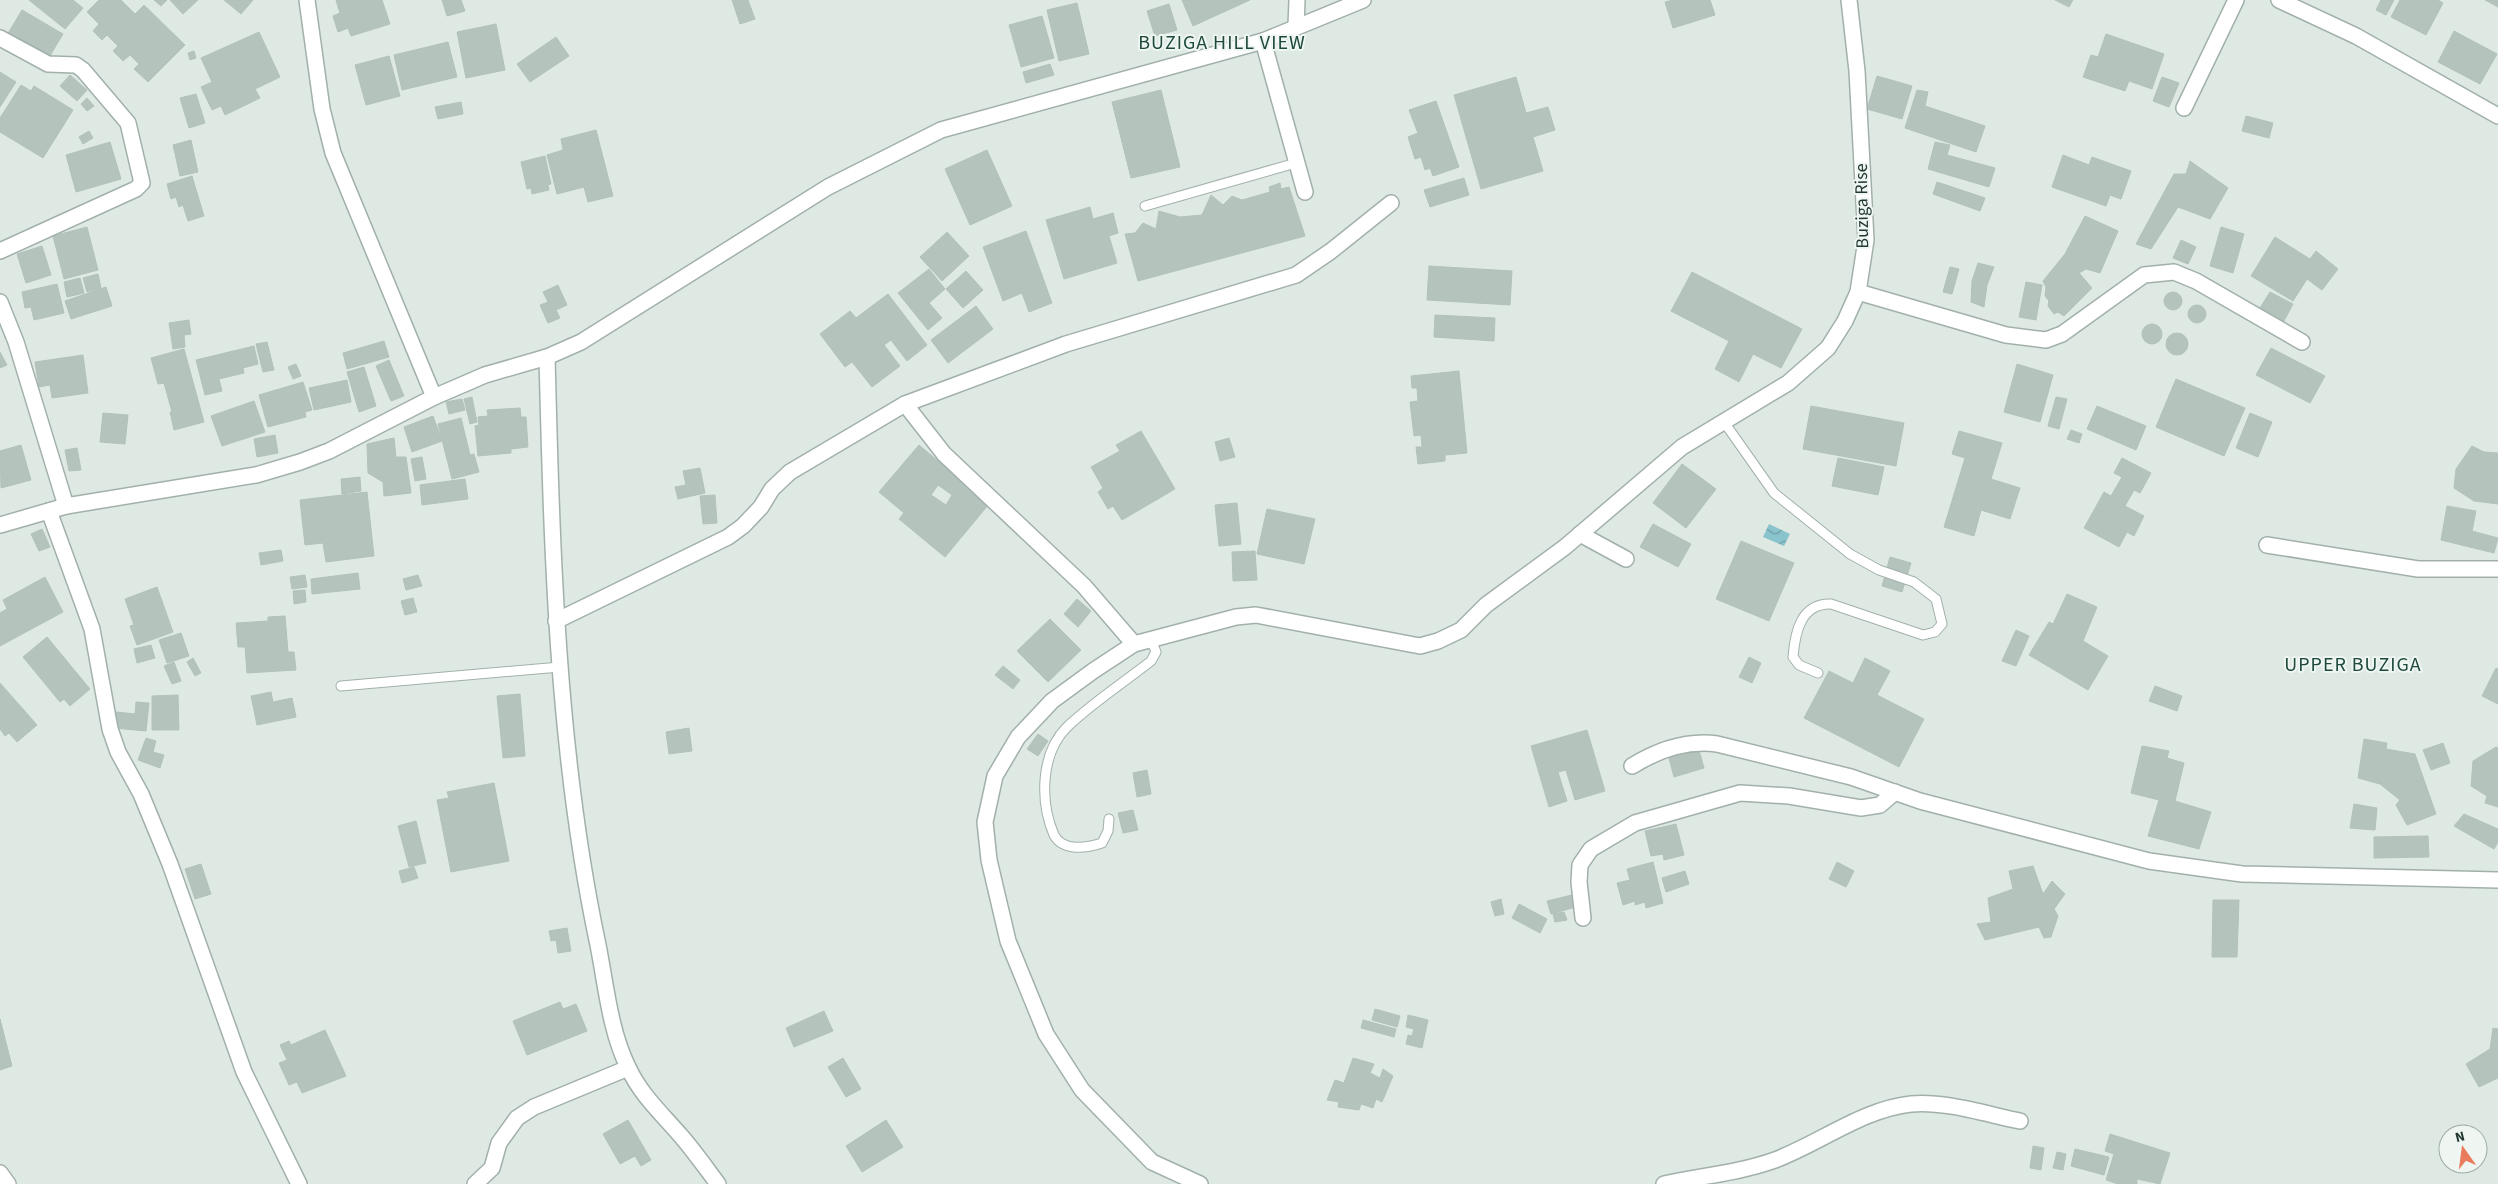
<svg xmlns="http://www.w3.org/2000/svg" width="2498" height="1184" viewBox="0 0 2498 1184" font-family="'Source Sans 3',sans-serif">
  <defs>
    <pattern id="water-waves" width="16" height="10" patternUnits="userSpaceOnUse" patternTransform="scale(1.25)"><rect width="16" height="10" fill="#89c3cc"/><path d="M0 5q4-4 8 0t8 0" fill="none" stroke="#709fa6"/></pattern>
  </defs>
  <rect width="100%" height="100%" fill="#dfe9e4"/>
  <path fill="url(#water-waves)" d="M1769,524L1790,534L1784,546L1763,537Z"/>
  <g fill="#b4c4bd" stroke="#b2c2bb" fill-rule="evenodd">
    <path d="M29,0H73L83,8L65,29Z"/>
    <path d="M99,0H121L135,14L144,5L185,45L148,82L134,69L139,64L130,55L123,61L113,51L118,46L107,35L102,40L93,31L99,24L87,12Z"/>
    <path d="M154,0H167L161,6Z"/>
    <path d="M170,0H198L183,14Z"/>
    <path d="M224,0H253L241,14Z"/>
    <path d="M336,0H382L390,24L351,36L348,28L338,32L333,16L340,13Z"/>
    <path d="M442,0H461L465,11L447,16Z"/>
    <path d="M732,0H748L755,19L740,24Z"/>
    <path d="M1182,0H1250L1193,26Z"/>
    <path d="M1673,0H1710L1715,15L1673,28L1665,2Z"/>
    <path d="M2055,0H2073L2069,7Z"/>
    <path d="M2381,0H2394L2386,15L2376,10Z"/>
    <path d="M2400,0H2438L2443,3L2426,35L2391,17Z"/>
    <path d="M2485,0H2498V7Z"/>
    <path d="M1077,3L1089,54L1059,61L1047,10Z"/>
    <path d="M1169,4L1177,30L1155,36L1147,11Z"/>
    <path d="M22,10L63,34L48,59L7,35Z"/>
    <path d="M1042,16L1054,58L1021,67L1009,25Z"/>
    <path d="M496,24L505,70L466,78L457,32Z"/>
    <path d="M2454,31L2497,54L2480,84L2438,62Z"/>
    <path d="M259,32L280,77L255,89L260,98L225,115L221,106L212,110L201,87L212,82L201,58Z"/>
    <path d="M2106,34L2164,54L2152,89L2129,81L2125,91L2083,77L2091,55L2098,57Z"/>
    <path d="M556,37L569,56L530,82L517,64Z"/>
    <path d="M448,42L457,77L402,90L394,55Z"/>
    <path d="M194,51L196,58L190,60L188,53Z"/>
    <path d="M389,56L400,96L366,105L355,65Z"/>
    <path d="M1050,64L1054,75L1026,83L1023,72Z"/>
    <path d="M0,72L16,82L0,107Z"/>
    <path d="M70,75L87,90L77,101L60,86Z"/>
    <path d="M1877,76L1912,86L1902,119L1867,109Z"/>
    <path d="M1516,77L1526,113L1548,107L1555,130L1533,137L1543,171L1481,189L1454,95Z"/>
    <path d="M2162,77L2179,83L2169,107L2153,101Z"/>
    <path d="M21,85L31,91L34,86L73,110L43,158L0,132V118Z"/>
    <path d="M1161,90L1180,167L1131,178L1112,102Z"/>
    <path d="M1917,90L1928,92L1925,106L1985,126L1976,152L1905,128Z"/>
    <path d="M196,94L205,123L189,128L180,98Z"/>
    <path d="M87,98L94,106L87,111L81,104Z"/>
    <path d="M1436,101L1459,167L1433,176L1430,168L1425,170L1421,157L1415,159L1408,137L1418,133L1409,110Z"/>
    <path d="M461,102L463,114L438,119L435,107Z"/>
    <path d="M2246,116L2273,123L2269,138L2242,131Z"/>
    <path d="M596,130L613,196L588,202L584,187L557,194L547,155L563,150L561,139Z"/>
    <path d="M89,131L93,138L83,144L79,137Z"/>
    <path d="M191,140L198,172L180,176L173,145Z"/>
    <path d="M110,142L121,179L76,192L66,155Z"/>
    <path d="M1935,142L1950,145L1947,155L1995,168L1989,187L1928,169Z"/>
    <path d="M987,150L1012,206L970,225L945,169Z"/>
    <path d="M2063,155L2089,165L2092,157L2131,171L2121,199L2110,195L2106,206L2052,187Z"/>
    <path d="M545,156L551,184L548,185L549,190L532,194L531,188L527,189L521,162Z"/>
    <path d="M2190,161L2228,188L2210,219L2178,207L2151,249L2136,244L2174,174H2186Z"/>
    <path d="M192,176L204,216L188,221L183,205L179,207L176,197L171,199L167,184Z"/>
    <path d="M1464,178L1469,195L1430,207L1424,190Z"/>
    <path d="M1937,182L1985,198L1980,211L1933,194Z"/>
    <path d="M1280,183L1281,189L1289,187L1305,236L1138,281L1125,234L1135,233L1143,223L1156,229L1159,211L1180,217L1202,215L1211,195L1223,205L1232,196L1242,200L1270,192L1269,187Z"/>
    <path d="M1090,207L1093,219L1113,213L1118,233L1109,236L1117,263L1064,279L1046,220Z"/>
    <path d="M2085,216L2118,231L2100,273L2086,269L2079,273L2092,288L2064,316L2058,312L2054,314L2048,306L2049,301L2045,296L2046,287L2043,281L2065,254Z"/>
    <path d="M87,227L98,270L64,279L53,236Z"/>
    <path d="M2221,227L2244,234L2233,273L2210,266Z"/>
    <path d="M1026,231L1052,303L1029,312L1022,293L1003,301L983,247Z"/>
    <path d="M947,232L969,256L942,281L920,257Z"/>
    <path d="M2275,237L2310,259L2316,251L2338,269L2322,290L2307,279L2293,301L2251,276Z"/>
    <path d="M2181,240L2196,247L2188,264L2173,258Z"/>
    <path d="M42,246L51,275L26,283L17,254Z"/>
    <path d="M1978,263L1994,267L1987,285L1984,307L1971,302L1972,281Z"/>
    <path d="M1429,266L1512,271L1510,305L1427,300Z"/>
    <path d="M1950,267L1959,269L1952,294L1943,292Z"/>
    <path d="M929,269L945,289L929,303L942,318L928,330L898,293Z"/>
    <path d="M966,271L983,290L963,308L946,289Z"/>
    <path d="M1692,272L1802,329L1781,368L1753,354L1739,382L1715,369L1729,341L1671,311Z"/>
    <path d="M98,274L101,288L87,292L83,278Z"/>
    <path d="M80,278L84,293L67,297L64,282Z"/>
    <path d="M2026,282L2042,285L2036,320L2019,317Z"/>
    <path d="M57,284L64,313L34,320L31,307L25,308L22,292Z"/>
    <path d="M558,285L567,305L556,310L560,318L548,323L540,305L548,302L543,292Z"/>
    <path d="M106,287L112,306L71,319L65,301Z"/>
    <circle cx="2173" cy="301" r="9"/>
    <path d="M2270,292L2293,304L2284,321L2260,308Z"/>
    <path d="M888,294L927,345L907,361L891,340L884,345L900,366L872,387L852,362L845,367L820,334L850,311L856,318Z"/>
    <circle cx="2197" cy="314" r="9"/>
    <path d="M976,306L993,329L948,363L931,340Z"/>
    <path d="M1435,315L1495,318L1494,341L1434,337Z"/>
    <path d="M189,320L191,334L184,335L185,347L173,349L169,323Z"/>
    <circle cx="2152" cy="334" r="10"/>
    <circle cx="2177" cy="344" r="11"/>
    <path d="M384,341L389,357L347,369L343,353Z"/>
    <path d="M267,342L274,370L263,372L256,344Z"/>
    <path d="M254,346L258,364L243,368L244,373L219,379L222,391L205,395L196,360Z"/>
    <path d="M2271,348L2325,376L2310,403L2256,375Z"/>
    <path d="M184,349L204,422L174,430L170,412H172L164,383L158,384L151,358Z"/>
    <path d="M0,352L7,365L0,368Z"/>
    <path d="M83,355L88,393L52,398L50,385L39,387L35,362Z"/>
    <path d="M389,360L404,396L391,401L376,366Z"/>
    <path d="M296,364L301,376L293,379L288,367Z"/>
    <path d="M2017,364L2053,375L2040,422L2004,412Z"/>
    <path d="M364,367L376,406L359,412L347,372Z"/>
    <path d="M1459,371L1467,453L1445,455V461L1418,464L1416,447H1422L1421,435L1414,436L1410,402L1418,401L1417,388H1412L1411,376Z"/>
    <path d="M2176,379L2245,408L2224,456L2156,427Z"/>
    <path d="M347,380L351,402L314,410L309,388Z"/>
    <path d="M303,382L312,410L305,412L306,417L268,427L259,395Z"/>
    <path d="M472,397L477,422L470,424L464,399Z"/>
    <path d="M2056,397L2067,399L2059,429L2048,426Z"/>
    <path d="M462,399L465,410L449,414L446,402Z"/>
    <path d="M254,401L265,432L222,446L211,416Z"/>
    <path d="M1811,406L1904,423L1896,466L1803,449Z"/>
    <path d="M2097,406L2146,426L2136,450L2087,429Z"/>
    <path d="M520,408L521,417H526L528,447L511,449V453L478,456L475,426L479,425L478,417L488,416L487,410Z"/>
    <path d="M103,413L128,415L125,444L100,442Z"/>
    <path d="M2250,413L2272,422L2258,457L2236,448Z"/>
    <path d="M433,416L442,441L412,452L404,427Z"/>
    <path d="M461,418L470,455L474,454L479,472L452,479L438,424Z"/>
    <path d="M2071,430L2082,434L2079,443L2067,439Z"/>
    <path d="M1141,431L1175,489L1122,520L1113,506L1108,509L1098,492L1103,488L1091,467L1120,451L1116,445Z"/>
    <path d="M1959,431L2002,443L1991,479L2020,488L2010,519L1981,510L1974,536L1944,527L1965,458L1952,454Z"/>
    <path d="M275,435L278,453L257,457L254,439Z"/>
    <path d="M394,438L396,457H406L411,493L384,496L383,482L368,473L367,444Z"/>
    <path d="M1229,438L1235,457L1220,461L1215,442Z"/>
    <path d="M21,445L31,480L1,488L0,451Z"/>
    <path d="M919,445L989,504L945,557L899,519L904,513L879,492ZM938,485L952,495L946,505L931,495Z"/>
    <path d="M2472,446L2484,452L2498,453V504L2474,501L2454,488L2456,469Z"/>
    <path d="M77,448L81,470L69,471L65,450Z"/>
    <path d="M422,457L426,479L415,481L411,459Z"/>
    <path d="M1838,458L1884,467L1878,495L1832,486Z"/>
    <path d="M2122,458L2151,473L2140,493L2134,490L2125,506L2144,516L2134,536L2127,532L2119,547L2084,528L2104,492L2111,496L2122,477L2114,473Z"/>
    <path d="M1682,464L1716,489L1686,528L1653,503Z"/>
    <path d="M700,468L705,493L678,499L675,487L686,485L683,471Z"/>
    <path d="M360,477L361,491L342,494L341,479Z"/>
    <path d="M465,479L468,499L422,505L420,485Z"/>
    <path d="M367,492L374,556L326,562L323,543L305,545L300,500Z"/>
    <path d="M715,495L717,523L703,524L700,496Z"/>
    <path d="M1237,503L1241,544L1219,546L1215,505Z"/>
    <path d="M2447,506L2476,511L2472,531L2498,538L2494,553L2441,540Z"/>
    <path d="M1267,509L1315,519L1304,564L1257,554Z"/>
    <path d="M1653,524L1691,544L1678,567L1640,547Z"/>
    <path d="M42,529L50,547L39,551L31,534Z"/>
    <path d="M1741,541L1794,563L1769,621L1716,599Z"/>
    <path d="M281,550L283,561L261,565L259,553Z"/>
    <path d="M1255,551L1257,580L1233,581L1232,552Z"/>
    <path d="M1890,557L1911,563L1902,592L1882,586Z"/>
    <path d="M358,573L360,589L312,594L311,579Z"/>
    <path d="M305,575L307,587L292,589L290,577Z"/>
    <path d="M418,575L422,586L406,590L403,579Z"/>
    <path d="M45,577L63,612L0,646V613L7,609L3,600Z"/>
    <path d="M157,587L173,632L137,645L130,626L134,625L125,599Z"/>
    <path d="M305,590L306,602L294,604L293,591Z"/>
    <path d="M2067,594L2097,607L2083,641L2108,656L2088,690L2029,655L2049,622L2053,624Z"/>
    <path d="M413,598L417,612L405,615L401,601Z"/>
    <path d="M1077,599L1091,611L1078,627L1064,614Z"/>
    <path d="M285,616L288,652H294L296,670L247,673L245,647H238L236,623L268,621V617Z"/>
    <path d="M1050,619L1081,650L1048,682L1017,651Z"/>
    <path d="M2016,630L2029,636L2016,666L2002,661Z"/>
    <path d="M181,633L189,656L167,663L159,640Z"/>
    <path d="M47,637L90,689L70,706L64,699L60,702L23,657Z"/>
    <path d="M151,645L155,658L137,663L134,649Z"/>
    <path d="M1749,657L1761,663L1752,683L1739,677Z"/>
    <path d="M193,658L201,673L195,676L187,662Z"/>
    <path d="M1865,658L1890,671L1877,695L1924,719L1899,767L1804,718L1829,671L1853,683Z"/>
    <path d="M174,662L181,681L172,684L164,666Z"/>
    <path d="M1003,666L1020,680L1013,689L995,675Z"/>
    <path d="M2496,668L2498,669V704L2482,696Z"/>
    <path d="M0,683L37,725L17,742L9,733L5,736L0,729Z"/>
    <path d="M2155,686L2182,696L2177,711L2149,701Z"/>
    <path d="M271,692L273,702L292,698L296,717L257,725L251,696Z"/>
    <path d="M520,694L525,756L503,758L497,696Z"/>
    <path d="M178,695L179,730H152V696Z"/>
    <path d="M136,702L149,703L146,731L114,728L116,712L135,714Z"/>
    <path d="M689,728L692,751L669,754L666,732Z"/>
    <path d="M1587,730L1605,791L1575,800L1566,770L1558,772L1567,801L1549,807L1531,746Z"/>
    <path d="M1038,734L1048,741L1038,756L1027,749Z"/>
    <path d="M146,738L156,741L153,752L164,755L160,768L138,760Z"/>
    <path d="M2364,739L2387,743L2386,749L2415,754L2436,814L2407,825L2396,805L2400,800L2380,784L2358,778Z"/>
    <path d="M1697,743L1704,768L1674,777L1667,751Z"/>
    <path d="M2443,743L2450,763L2431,770L2423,750Z"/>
    <path d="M2142,746L2169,751L2167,758L2184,763L2175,801L2211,812L2199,849L2148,836L2159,800L2131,793Z"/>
    <path d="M2496,747L2498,748V807L2485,803L2487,796L2471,786L2473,761Z"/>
    <path d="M1147,770L1151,794L1137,797L1133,773Z"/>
    <path d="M494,783L509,861L451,872L437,800L449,798L447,792Z"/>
    <path d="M2354,804L2377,808L2375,830L2350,828Z"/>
    <path d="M1133,810L1138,830L1123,833L1118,813Z"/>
    <path d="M2464,814L2498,829V842L2494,849L2454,826Z"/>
    <path d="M416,821L426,863L409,867L398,826Z"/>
    <path d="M1676,824L1684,855L1664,860L1663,854L1651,856L1645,831Z"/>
    <path d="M2428,836L2429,857L2374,858V837Z"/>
    <path d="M1653,862L1663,903L1646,908L1645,902L1635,905V901L1623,905L1617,883L1630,880L1627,869Z"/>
    <path d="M1837,862L1854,871L1846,887L1829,879Z"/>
    <path d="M201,864L211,894L195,899L185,869Z"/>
    <path d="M2033,866L2043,894L2052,881L2065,894L2054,909L2058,916L2051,937L2044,938L2039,927L1985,940L1977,924L1991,922L1988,898L2013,889L2009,871Z"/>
    <path d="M414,867L418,878L402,883L399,871Z"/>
    <path d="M1685,871L1689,884L1666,892L1662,878Z"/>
    <path d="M1572,895L1576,907L1551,914L1547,901Z"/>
    <path d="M1501,899L1504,914L1495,916L1491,902Z"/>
    <path d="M2213,900H2239L2237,957H2212Z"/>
    <path d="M1519,904L1547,919L1540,933L1512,918Z"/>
    <path d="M1564,912L1567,920L1555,922L1553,914Z"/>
    <path d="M567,928L571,951L558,953L556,940L551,941L549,931Z"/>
    <path d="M560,1002L563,1009L576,1004L587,1031L527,1055L513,1021Z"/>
    <path d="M1375,1009L1400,1016L1397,1027L1372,1020Z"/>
    <path d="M824,1011L833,1031L794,1047L786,1028Z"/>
    <path d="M1408,1015L1428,1020L1422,1048L1406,1044L1408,1035L1412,1036L1414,1029L1406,1027Z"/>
    <path d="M0,1019L12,1066L0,1070Z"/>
    <path d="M1363,1020L1396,1029L1394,1037L1361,1028Z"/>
    <path d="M2493,1028L2498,1029V1078L2479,1087L2466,1064L2490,1049Z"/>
    <path d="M325,1030L346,1076L302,1093L297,1082L289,1085L279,1063L287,1060L280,1045L289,1041L291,1045Z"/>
    <path d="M843,1058L861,1089L846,1097L828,1067Z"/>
    <path d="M1353,1058L1374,1064L1370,1073L1380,1078L1383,1069L1393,1076L1382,1102L1376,1099L1373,1108L1361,1104L1359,1110L1338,1107L1339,1102L1327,1100L1335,1080L1344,1083Z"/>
    <path d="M628,1120L651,1160L641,1166L635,1156L620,1164L603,1134Z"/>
    <path d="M886,1120L903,1147L862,1172L846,1146Z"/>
    <path d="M2110,1134L2170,1153L2160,1184L2137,1179V1184H2118L2106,1180L2114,1154L2105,1151Z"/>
    <path d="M2033,1146L2044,1148L2041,1170L2030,1168Z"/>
    <path d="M2075,1149L2109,1157L2104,1175L2071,1166Z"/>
    <path d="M2057,1152L2066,1154L2063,1170L2053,1168Z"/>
  </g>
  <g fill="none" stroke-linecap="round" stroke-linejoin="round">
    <g stroke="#a2b0ab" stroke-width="11">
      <g id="lane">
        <path d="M1145,206L1296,163"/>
        <path d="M1724,422L1774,493L1850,554L1879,570L1914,582L1936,599L1942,624L1935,632L1923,635L1831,604C1801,603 1795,632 1793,657L1799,665L1818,673"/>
        <path d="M341,686L560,667"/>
        <path d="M1109,819L1108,831L1102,843C1087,848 1063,852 1054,835C1040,802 1040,754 1067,727C1092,703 1123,683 1151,661L1156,652L1151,639"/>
      </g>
    </g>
    <g stroke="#a2b0ab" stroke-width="18">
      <g id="street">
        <path d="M307,0L322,109L333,153L434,397"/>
        <path d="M2279,0L2356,36L2498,116"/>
        <path d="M1296,26L1297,0"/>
        <path d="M0,38L48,64L76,65L83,70L128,123L142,183L136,189L0,251"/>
        <path d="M1263,41L1305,192"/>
        <path d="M2184,108L2236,0"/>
        <path d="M1858,292L2006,335L2046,340L2062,334L2144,275L2174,272L2196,281L2302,342"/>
        <path d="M0,302L16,342L66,506"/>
        <path d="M547,357C552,554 557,752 598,945C606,985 610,1031 628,1067C640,1094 662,1114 681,1136C694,1151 706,1168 718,1184"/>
        <path d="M905,404L944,454L1084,586L1134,644"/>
        <path d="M49,511L92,629L110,729L118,752L141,794L170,864L244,1072L299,1184"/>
        <path d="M0,525L66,506L256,475L300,462L329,451L434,397L485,375L547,357L581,342L828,187L941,130L1263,41L1363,0"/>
        <path d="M1580,534L1626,559"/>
        <path d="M2267,545L2418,569H2498"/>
        <path d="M556,621L728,537L743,526L761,507L772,489L790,472L905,404L1066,344L1296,275L1331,251L1391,203"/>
        <path d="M1632,766C1658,750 1687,740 1717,744L1851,777L1920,801L2149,861L2242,874L2498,880"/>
        <path d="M1583,918L1579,882L1580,865L1591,849L1635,823L1740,793L1789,796L1861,808L1880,805L1895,792"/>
        <path d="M0,1173L8,1184"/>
        <path d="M475,1184L492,1168L499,1143L517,1118L534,1107L628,1068"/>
        <path d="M1200,1184L1152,1162L1082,1090L1046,1034L1008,941L989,860L985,822L995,776L1018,737L1052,701L1093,671L1134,644L1236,617L1256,615L1420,646L1438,641L1461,630L1486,605L1565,547L1682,447L1788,383L1828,348L1845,321L1858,292L1866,240L1857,71L1849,0"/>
        <path d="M1664,1184C1700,1176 1739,1173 1775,1160C1820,1143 1863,1109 1911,1104C1946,1101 1985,1114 2020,1121"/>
      </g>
    </g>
    <use href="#lane" stroke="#fff" stroke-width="9"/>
    <use href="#street" stroke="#fff" stroke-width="15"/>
  </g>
  <g text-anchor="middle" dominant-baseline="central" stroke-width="4" stroke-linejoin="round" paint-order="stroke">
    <g font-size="18" fill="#213831" stroke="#eff6f2">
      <text transform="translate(1862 206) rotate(-91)">Buziga Rise</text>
    </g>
    <g font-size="20" letter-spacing="1" fill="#1e493d" stroke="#eff6f2">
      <text x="1222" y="43">BUZIGA HILL VIEW</text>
      <text x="2353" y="665">UPPER BUZIGA</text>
    </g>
  </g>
  <g transform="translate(2463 1149) rotate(346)"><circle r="24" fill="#eff6f2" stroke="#9daaa5"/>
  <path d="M0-4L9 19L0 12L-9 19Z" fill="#ea7b5c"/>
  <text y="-8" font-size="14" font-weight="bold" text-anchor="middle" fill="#213831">N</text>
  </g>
</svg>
